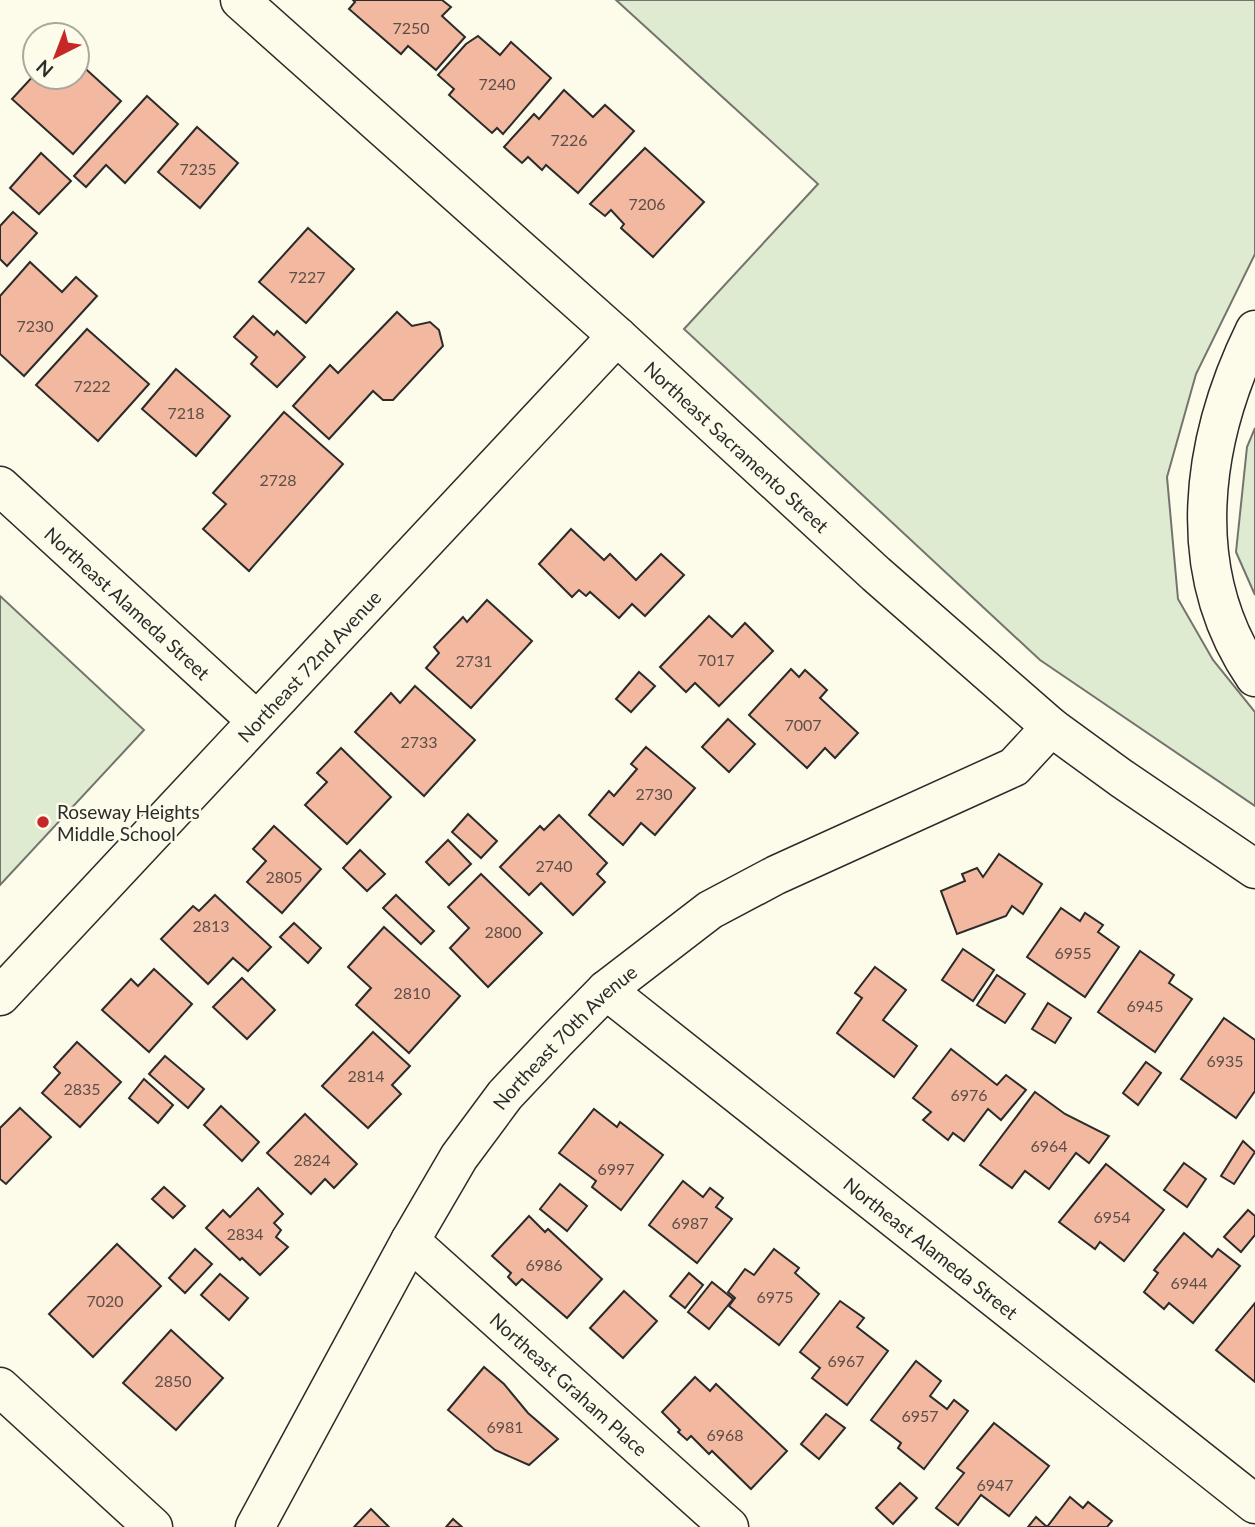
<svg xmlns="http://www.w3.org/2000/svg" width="1255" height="1527" viewBox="0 0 1255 1527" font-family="Lato,sans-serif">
  <rect width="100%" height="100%" fill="#fdfbea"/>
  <g fill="#deebd1" stroke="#74746e" stroke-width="2">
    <path d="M616,0H1255V254L1196,374L1167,477L1178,599L1213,660L1255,712V806L1040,660L684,329L818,184Z"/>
    <path d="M1255,428V595L1236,552L1247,447Z"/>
    <path d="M0,596L144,730L0,885Z"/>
  </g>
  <g fill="#f2b8a0" stroke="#2b2b2b" stroke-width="2">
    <path d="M353,0H442L451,7L442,16L465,37L436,70L408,46L401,54L349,9L355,2Z"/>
    <path d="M478,36L500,55L511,42L551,78L503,134L497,128L492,133L449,95L454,89L438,75L466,44Z"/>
    <path d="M77,61L121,101L73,154L12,99L35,74V77H77Z"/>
    <path d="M564,90L593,117L605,105L634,131L578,193L546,165L542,170L528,157L522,163L504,147L534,114L539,119Z"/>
    <path d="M147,96L178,124L125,183L106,165L86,187L74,176Z"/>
    <path d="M197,127L238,163L200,208L158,172Z"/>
    <path d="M645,148L704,202L653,257L621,228L624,224L611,210L605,216L590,204Z"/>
    <path d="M41,153L71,181L39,214L10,188Z"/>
    <path d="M13,212L37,233L7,266L0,259V226Z"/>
    <path d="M308,228L354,269L306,323L259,282Z"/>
    <path d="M30,262L62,292L76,277L97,296L24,376L0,354V296Z"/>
    <path d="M397,312L412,326L430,322L439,330L443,346L393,400H383L373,391L329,439L293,406L330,365L338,373Z"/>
    <path d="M253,316L274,335L277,331L305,357L277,387L251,364L257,357L234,337Z"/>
    <path d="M87,329L149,384L98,441L36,385Z"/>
    <path d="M176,369L230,416L196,456L142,409Z"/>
    <path d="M284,412L343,464L249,571L203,529L226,504L213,493Z"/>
    <path d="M571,529L604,560L610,554L636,580L661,554L684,575L645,616L632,604L619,618L590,592L586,596L579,590L572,597L539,564Z"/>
    <path d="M487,600L532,641L471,708L426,668L439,653L434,647L463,617L467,622Z"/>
    <path d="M709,616L732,637L745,623L773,651L719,706L695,683L686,692L660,667Z"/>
    <path d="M791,669L799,677L805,670L827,690L820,698L858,733L835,758L825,748L807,768L749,715Z"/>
    <path d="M639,672L655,686L631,712L616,699Z"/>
    <path d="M415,686L475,740L424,796L355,732L391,693L400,703Z"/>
    <path d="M728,719L755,744L729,772L702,747Z"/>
    <path d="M646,747L695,788L655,835L641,823L623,845L589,815L609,791L614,796L637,769L631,764Z"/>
    <path d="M341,748L391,797L347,844L305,805L327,782L317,773Z"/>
    <path d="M468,814L497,841L481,858L452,832Z"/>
    <path d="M559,815L607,863L597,874L605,882L573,915L541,883L529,895L500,867L540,826L544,830Z"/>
    <path d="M274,826L321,869L282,913L247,882L266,861L253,849Z"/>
    <path d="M448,840L471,864L449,885L426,862Z"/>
    <path d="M360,850L385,874L367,891L343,868Z"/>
    <path d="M999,854L1042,884L1023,914L1012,906L1006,916L957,934L941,891L965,881L962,874L977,868L983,877Z"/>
    <path d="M481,874L542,933L488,987L450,948L469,928L448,907Z"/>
    <path d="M215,895L271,947L248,971L233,958L208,984L161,939L193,906L199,911Z"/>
    <path d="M396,895L434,931L421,944L383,908Z"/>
    <path d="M1061,908L1080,921L1085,913L1103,925L1098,932L1119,947L1085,997L1027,957Z"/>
    <path d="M294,923L321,948L308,963L280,937Z"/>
    <path d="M384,927L460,996L409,1053L356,1005L371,988L348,967Z"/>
    <path d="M963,949L994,970L973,1001L942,980Z"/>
    <path d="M1140,951L1174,975L1169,983L1192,999L1155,1052L1098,1012Z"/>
    <path d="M875,967L906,990L883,1020L917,1046L894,1077L837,1033L862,998L855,993Z"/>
    <path d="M154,969L192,1004L149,1052L102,1010L131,979L138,986Z"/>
    <path d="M997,975L1025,994L1005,1023L977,1005Z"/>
    <path d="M242,978L275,1010L247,1039L213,1007Z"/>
    <path d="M1048,1003L1071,1018L1055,1043L1032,1029Z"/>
    <path d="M1224,1018L1255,1040V1091L1236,1118L1181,1079Z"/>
    <path d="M373,1032L410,1066L392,1085L401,1094L368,1128L322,1086Z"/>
    <path d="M77,1042L121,1082L80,1127L42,1093L60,1073L54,1067Z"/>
    <path d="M951,1049L997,1085L1006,1075L1026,1090L1001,1120L988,1109L964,1141L953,1133L948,1140L923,1120L931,1112L913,1098Z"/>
    <path d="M165,1056L204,1089L188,1108L149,1074Z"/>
    <path d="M1146,1062L1161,1073L1138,1105L1123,1093Z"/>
    <path d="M144,1079L173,1105L158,1123L129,1098Z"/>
    <path d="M1035,1092L1065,1114L1109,1136L1089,1163L1076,1153L1049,1189L1025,1171L1012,1188L980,1165Z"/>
    <path d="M221,1106L259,1142L242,1161L204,1125Z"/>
    <path d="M20,1108L51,1137L6,1184L0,1179V1128Z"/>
    <path d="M594,1109L617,1127L620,1122L663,1155L621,1210L592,1187L596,1181L559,1153Z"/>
    <path d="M305,1114L357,1164L334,1188L325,1179L311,1194L267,1153Z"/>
    <path d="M1243,1141L1255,1152L1234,1184L1221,1176Z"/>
    <path d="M1184,1163L1206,1179L1187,1207L1164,1190Z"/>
    <path d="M1106,1164L1164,1210L1124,1261L1100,1242L1095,1249L1059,1222Z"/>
    <path d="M683,1181L703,1197L710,1188L723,1198L716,1207L732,1219L697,1263L649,1225Z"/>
    <path d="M560,1184L587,1206L567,1231L540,1209Z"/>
    <path d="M164,1187L185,1206L173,1218L152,1199Z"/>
    <path d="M258,1188L283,1214L274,1223L281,1230L276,1237L288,1247L260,1275L242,1258L240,1260L206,1228L223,1210L230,1217Z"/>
    <path d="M1248,1210L1255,1216V1235L1241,1252L1224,1237Z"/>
    <path d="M529,1216L545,1232L548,1229L602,1279L567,1318L522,1279L516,1285L508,1277L511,1273L492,1256Z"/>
    <path d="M1184,1233L1212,1257L1218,1249L1240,1266L1193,1323L1169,1303L1164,1309L1144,1292L1158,1273L1154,1270Z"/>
    <path d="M117,1244L161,1286L93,1357L49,1314Z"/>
    <path d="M195,1249L212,1264L185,1293L169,1278Z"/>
    <path d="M774,1249L799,1268L795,1273L819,1294L779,1345L729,1306L735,1298L728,1292L745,1269L754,1275Z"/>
    <path d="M689,1273L703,1285L685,1308L670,1296Z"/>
    <path d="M220,1274L248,1298L229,1320L201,1295Z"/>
    <path d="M712,1282L733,1299L709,1329L688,1312Z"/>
    <path d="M624,1291L657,1321L623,1358L590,1328Z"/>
    <path d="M840,1301L864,1318L857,1327L888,1351L847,1405L812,1378L820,1368L800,1352Z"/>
    <path d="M1255,1303V1382L1216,1350Z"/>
    <path d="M171,1330L223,1378L176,1430L123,1383Z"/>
    <path d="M916,1361L941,1381L930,1396L947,1409L954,1400L968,1411L924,1469L898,1448L901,1443L871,1420Z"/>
    <path d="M484,1367L504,1384L528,1413L558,1439L529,1465L495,1450L448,1410Z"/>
    <path d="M695,1377L710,1391L716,1384L787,1451L751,1489L712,1451L709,1454L691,1436L687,1440L678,1432L680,1430L662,1412Z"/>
    <path d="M826,1414L845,1428L819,1459L801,1444Z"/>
    <path d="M994,1423L1049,1466L1009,1516L981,1495L958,1525L936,1508L964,1473L957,1468Z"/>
    <path d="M900,1483L917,1498L893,1524L876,1508Z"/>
    <path d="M1070,1497L1083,1508L1088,1502L1112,1521L1107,1527H1028L1036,1517L1047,1527Z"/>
    <path d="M371,1509L389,1527H354Z"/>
    <path d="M453,1519L462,1527H446Z"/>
  </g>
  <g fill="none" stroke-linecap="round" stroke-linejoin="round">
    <g stroke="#2b2b2b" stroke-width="41">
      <g id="minor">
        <path id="s1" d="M240,0L617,336L876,574L1051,727L1121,778L1255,869"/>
        <path d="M1255,330C1201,440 1182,571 1255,677"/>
        <path id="s2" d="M0,486L256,720"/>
        <path id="s3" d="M606,990L1255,1504"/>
        <path id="s4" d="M0,996L617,336"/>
        <path id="s5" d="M410,1241L729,1527"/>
        <path d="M0,1387L153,1527"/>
        <path id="s6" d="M255,1527L410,1241L459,1157L505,1095L556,1041L606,990L710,910L776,875L1014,767L1051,727"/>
      </g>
    </g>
    <use href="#minor" stroke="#fdfbea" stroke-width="38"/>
  </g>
  <circle fill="#c62828" stroke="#fdfbea" stroke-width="2.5" cx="43" cy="822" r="7"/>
  <g text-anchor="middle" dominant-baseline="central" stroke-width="5" stroke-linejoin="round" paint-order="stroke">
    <g font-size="16" fill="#5d4e48">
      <text x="411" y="27">7250</text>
      <text x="497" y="83">7240</text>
      <text x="569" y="139">7226</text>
      <text x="198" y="168">7235</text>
      <text x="647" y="203">7206</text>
      <text x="307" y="276">7227</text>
      <text x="35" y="325">7230</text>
      <text x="92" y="385">7222</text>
      <text x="186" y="412">7218</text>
      <text x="278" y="479">2728</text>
      <text x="716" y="659">7017</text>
      <text x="474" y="660">2731</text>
      <text x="803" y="724">7007</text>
      <text x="419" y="741">2733</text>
      <text x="654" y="793">2730</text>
      <text x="554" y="865">2740</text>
      <text x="284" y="876">2805</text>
      <text x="211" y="925">2813</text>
      <text x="503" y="931">2800</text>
      <text x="1073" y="952">6955</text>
      <text x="412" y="992">2810</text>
      <text x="1145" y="1005">6945</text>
      <text x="1225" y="1060">6935</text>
      <text x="366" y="1075">2814</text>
      <text x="82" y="1088">2835</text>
      <text x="969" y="1094">6976</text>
      <text x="1049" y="1145">6964</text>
      <text x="312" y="1159">2824</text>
      <text x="616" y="1168">6997</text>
      <text x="1112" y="1216">6954</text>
      <text x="690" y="1222">6987</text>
      <text x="245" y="1233">2834</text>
      <text x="544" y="1264">6986</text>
      <text x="1189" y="1282">6944</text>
      <text x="775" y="1296">6975</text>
      <text x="105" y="1300">7020</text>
      <text x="846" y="1360">6967</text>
      <text x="173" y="1380">2850</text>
      <text x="920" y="1415">6957</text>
      <text x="505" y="1426">6981</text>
      <text x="725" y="1434">6968</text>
      <text x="995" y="1484">6947</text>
    </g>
    <g font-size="19" fill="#2b2b2b" stroke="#fdfbea">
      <text stroke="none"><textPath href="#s1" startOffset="668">Northeast Sacramento Street</textPath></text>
      <text stroke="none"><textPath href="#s2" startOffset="173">Northeast Alameda Street</textPath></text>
      <text stroke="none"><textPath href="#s4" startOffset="452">Northeast 72nd Avenue</textPath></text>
      <text stroke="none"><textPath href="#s6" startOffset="583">Northeast 70th Avenue</textPath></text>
      <text stroke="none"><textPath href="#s3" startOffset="415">Northeast Alameda Street</textPath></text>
      <text stroke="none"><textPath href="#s5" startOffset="214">Northeast Graham Place</textPath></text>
    </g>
    <g font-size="19" fill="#2b2b2b" stroke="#fdfbea" text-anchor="start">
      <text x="57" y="811">Roseway Heights<tspan x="57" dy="22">Middle School</tspan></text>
    </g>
  </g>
  <g transform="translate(56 56) rotate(222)"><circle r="33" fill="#fdfbea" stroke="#a9a89e" stroke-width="2"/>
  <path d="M0-5L12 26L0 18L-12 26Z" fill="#c62828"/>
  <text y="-10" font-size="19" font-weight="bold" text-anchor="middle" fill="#2b2b2b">N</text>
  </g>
</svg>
